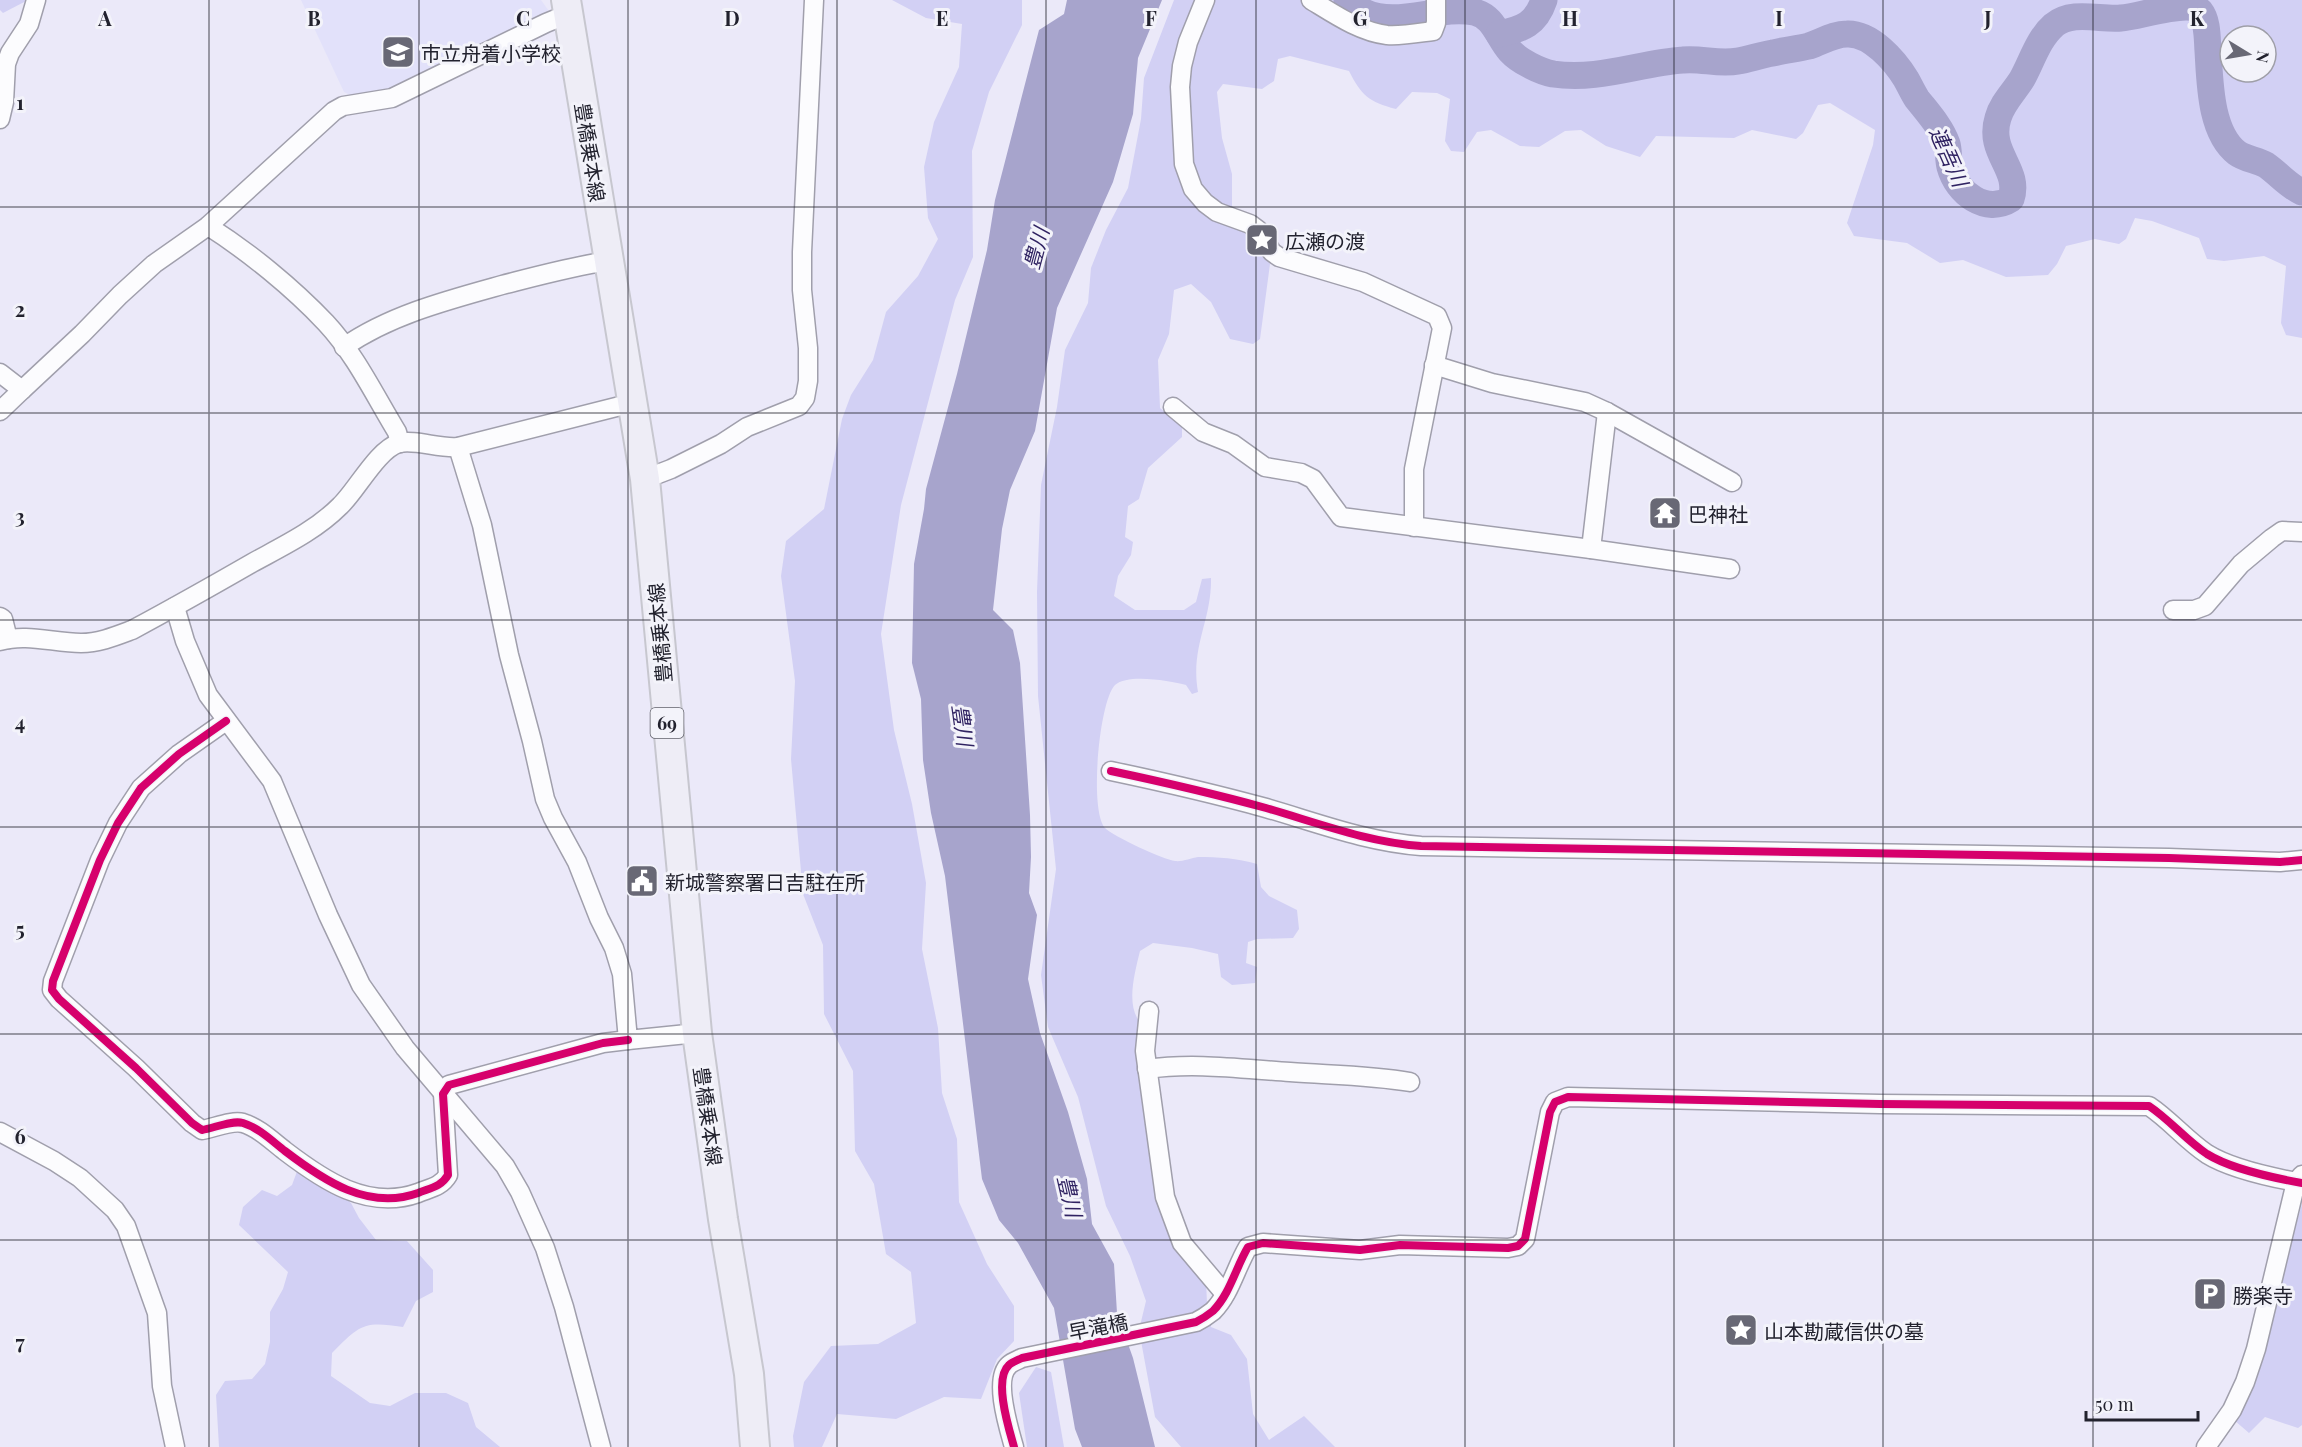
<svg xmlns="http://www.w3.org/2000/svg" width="2302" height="1447" viewBox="0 0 2302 1447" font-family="'Playfair Display','Noto Sans JP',serif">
  <rect width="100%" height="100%" fill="#ebe9f9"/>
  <path fill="#e2e1fa" d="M301,0H541L551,14L388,91L355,97L344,92Z"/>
  <g fill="#d2d0f4" fill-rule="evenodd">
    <path d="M0,0H28L3,13L0,10Z"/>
    <path d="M892,0H1022V25L989,92L972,151L973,257L955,300L901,505L881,634L894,730L912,804L926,883L922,949L938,1028L942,1093L957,1139L959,1202L987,1264L1014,1306V1341L997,1359L981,1399L944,1397L896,1419L837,1414L822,1447H794L793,1436L804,1382L831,1346L878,1344L916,1323L911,1272L886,1254L874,1184L855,1151L853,1071L824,1014L823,945L803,894L791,759L795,681L781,576L786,541L824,509L842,419L851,395L873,360L886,312L918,276L938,239L928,218L924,167L934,122L959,67L962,24L926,18Z"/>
    <path d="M1174,0H2302V338L2286,335L2281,323L2286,266L2264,256L2224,261L2207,259L2199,238L2152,221L2135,218L2126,239L2119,244L2095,239L2066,246L2057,264L2048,275L2006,277L1963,260L1940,263L1907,243L1854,236L1847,223L1873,145L1875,130L1830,103L1818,105L1803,133L1796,139L1752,130L1734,138L1656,136L1640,157L1606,146L1581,130L1565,131L1539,147L1520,146L1491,130L1477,132L1464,152L1451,151L1445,141L1450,99L1437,93L1412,92L1396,109C1369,102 1361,95 1349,71L1290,56L1278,59L1274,81L1262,89L1223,84L1217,92L1222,138L1232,174V209L1266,254L1270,264L1260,339L1253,344L1230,339L1211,302L1191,284L1174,290L1169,334L1158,360L1160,408L1182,427V437L1148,468L1139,499L1128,506L1125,537L1133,542L1131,555L1118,576L1114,596L1135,610H1184L1196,602L1202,579L1211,578C1212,620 1190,647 1198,692L1192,694L1186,685C1171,681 1128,673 1115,685C1099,701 1089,811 1105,828C1113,836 1164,860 1175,861C1182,862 1191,858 1198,857C1218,857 1237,858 1257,864L1261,887L1269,896L1297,910L1299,929L1293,938L1257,939L1248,942L1246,963L1257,967L1255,983L1232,985L1221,977L1218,954L1192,948L1153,943L1140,951C1135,972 1126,1003 1139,1021L1155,1155L1206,1280L1207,1304L1211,1327L1231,1335L1247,1359L1253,1414L1269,1440L1304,1416L1335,1447H1181L1155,1417L1139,1330L1146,1301L1130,1256L1106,1206L1078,1097L1048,1027L1041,975L1056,869L1038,696L1037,592L1041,485L1057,407L1065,350L1088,303L1091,268L1106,230L1128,188L1141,119L1144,78ZM2230,36H2266V72H2230Z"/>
    <path d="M299,1166L312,1168L351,1203L359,1218L376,1240L407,1241L433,1270V1292L416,1301L403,1327C363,1321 360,1325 332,1353L331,1376L370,1403L390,1406L415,1393H446L468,1403L476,1427L500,1447H219L216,1395L225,1381L252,1379L265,1364L270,1342V1312L283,1289L288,1272L239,1225L243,1207L262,1190L277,1196L292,1185Z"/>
    <path d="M2302,1204V1425L2298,1428L2265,1417L2249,1433L2234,1420L2250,1385Z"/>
    <path d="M1036,1367L1051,1372L1064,1447H1027L1019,1393Z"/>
  </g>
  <path fill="#a7a4cc" d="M1067,0H1162L1138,58L1133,114L1113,182L1057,308L1035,431L1010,490L1002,529L993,610L1013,630L1020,663L1030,815L1031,857L1029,893L1037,915L1028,979L1040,1033L1068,1112L1087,1179L1092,1224L1114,1264L1117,1313L1133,1358L1155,1447H1082L1075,1429L1054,1308L1018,1243L999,1220L982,1179L945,876L931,813L923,760L921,699L912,663L914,564L924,509L926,489L957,374L987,250L995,200L1039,30L1064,14Z"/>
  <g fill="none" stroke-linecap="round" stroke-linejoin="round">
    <g stroke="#a7a4cc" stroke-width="27">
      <path d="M1347,0C1352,3 1357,8 1362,11C1396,29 1438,5 1474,12C1494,16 1498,38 1510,51C1519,61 1539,71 1553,74C1598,81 1640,63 1683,60C1702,58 1719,65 1738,61C1749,59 1761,55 1773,53C1785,50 1797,49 1809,46C1822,42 1833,34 1847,34C1871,33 1895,61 1906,79C1910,86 1913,93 1917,99C1928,113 1941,127 1947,144C1949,151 1948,159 1950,167C1957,193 1986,215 2011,199C2021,169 1987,153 1998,118C2002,103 2014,92 2022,79C2032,61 2038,39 2054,25C2072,10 2100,20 2121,18C2139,17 2186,0 2200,11C2208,21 2207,38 2208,51C2210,82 2210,132 2237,153C2245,159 2257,160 2266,165C2279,174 2288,186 2302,192"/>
      <path d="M1499,34C1523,29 1536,24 1544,0"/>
    </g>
    <g stroke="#a09fac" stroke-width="21">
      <g id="street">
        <path d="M1205,0L1188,42L1182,66L1180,87L1184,164L1193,189L1205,203L1217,212L1250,224L1258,230L1272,252L1279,257L1363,282L1437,316L1442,328L1414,469V527"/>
        <path d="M1311,0C1334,14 1360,32 1387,35C1402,36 1418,33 1433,31L1436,23V0"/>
        <path d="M0,119L4,102L6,64L10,53L29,24L36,0"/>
        <path d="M208,226C249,252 293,288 326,323C355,354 375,396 397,432L400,443"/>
        <path d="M344,347C390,315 448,300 502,285C537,276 573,266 609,261"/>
        <path d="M1434,365L1492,383L1585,402L1607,412L1732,482"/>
        <path d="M0,373L22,390L82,334L120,295L154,264L208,226L334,111L343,106L392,98L546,23L568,14"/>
        <path d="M1173,407L1203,432L1233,444L1265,467L1301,473L1313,479L1341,517L1591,549L1730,569"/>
        <path d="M0,411L22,390"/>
        <path d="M458,447L482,525L509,655L532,741L545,799L553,818L577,862L599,918L614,948L622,974L628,1040L697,1033"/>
        <path d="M645,479L671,469L721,444L747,427L799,406L805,398L808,381V348L802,290V252L814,0"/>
        <path d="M1591,549L1607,412"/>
        <path d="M175,607L185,641L208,695L272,781L328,915L361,985L405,1048L505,1166L520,1192L545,1248L564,1307L601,1447"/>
        <path d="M2173,610H2194L2205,606L2241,564L2272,538L2282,531L2302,532"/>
        <path d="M0,617L3,619L8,639"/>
        <path d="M0,641C26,633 54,643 81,643C99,643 116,636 132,630C173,608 212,586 252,563C283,546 315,531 340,506C357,490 377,450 399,443C415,439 440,449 458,447L632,403"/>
        <path d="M226,721L179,754L141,788L118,823L100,860L53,981L52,990L59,999L136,1068L192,1123L202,1130C214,1128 232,1120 243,1123C259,1128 272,1141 285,1151C323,1180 368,1211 418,1193C430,1188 441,1187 448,1175L443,1094L449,1085L603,1043L628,1040"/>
        <path d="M1111,771C1163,782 1215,794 1266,808C1318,823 1367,842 1421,846L2169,858L2280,862L2302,860"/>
        <path d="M1149,1011L1145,1051L1165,1197L1182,1243L1225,1294"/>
        <path d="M1147,1069C1194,1062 1243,1069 1290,1072C1330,1075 1370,1075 1410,1082"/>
        <path d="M0,1132L54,1161L80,1178L115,1210L126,1226L157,1313L162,1386L175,1447"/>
        <path d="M1014,1447C1009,1429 993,1379 1009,1365C1012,1362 1018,1360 1022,1358L1196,1322C1202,1319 1208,1315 1213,1311C1230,1294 1236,1267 1248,1247L1263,1243L1360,1250L1400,1245L1508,1248L1518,1246L1525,1239L1550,1112L1555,1102L1568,1097L1880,1104L2149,1106C2170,1120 2186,1140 2207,1154C2231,1169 2274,1178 2302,1183"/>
        <path d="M2206,1447L2232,1410L2245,1382L2256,1349L2296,1182L2302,1175"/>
      </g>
    </g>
    <g stroke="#c7c7cf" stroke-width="32">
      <path id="primary" d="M566,0L645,479L697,1033L723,1219L749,1374L755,1447"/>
    </g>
    <use href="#street" stroke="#fcfcfe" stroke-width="18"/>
    <use href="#primary" stroke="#eeedf6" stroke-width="28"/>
    <g stroke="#f3f3fa" stroke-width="11">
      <g id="cycleway">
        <path d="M226,721L179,754L141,788L118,823L100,860L53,981L52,990L59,999L136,1068L192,1123L202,1130C214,1128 232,1120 243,1123C259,1128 272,1141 285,1151C323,1180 368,1211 418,1193C430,1188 441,1187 448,1175L443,1094L449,1085L603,1043L628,1040"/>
        <path d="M1111,771C1163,782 1215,794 1266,808C1318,823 1367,842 1421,846L2169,858L2280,862L2302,860"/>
        <path d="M1014,1447C1009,1429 993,1379 1009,1365C1012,1362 1018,1360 1022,1358L1196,1322C1202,1319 1208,1315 1213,1311C1230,1294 1236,1267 1248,1247L1263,1243L1360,1250L1400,1245L1508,1248L1518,1246L1525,1239L1550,1112L1555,1102L1568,1097L1880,1104L2149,1106C2170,1120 2186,1140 2207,1154C2231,1169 2274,1178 2302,1183"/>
      </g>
    </g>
    <use href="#cycleway" stroke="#d6006c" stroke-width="8"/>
  </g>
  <path fill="none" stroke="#22222e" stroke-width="1.5" stroke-opacity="0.55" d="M209,0V1447M419,0V1447M628,0V1447M837,0V1447M1046,0V1447M1256,0V1447M1465,0V1447M1674,0V1447M1883,0V1447M2093,0V1447M0,207H2302M0,413H2302M0,620H2302M0,827H2302M0,1034H2302M0,1240H2302"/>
  <defs>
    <g id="school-square" transform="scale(1.725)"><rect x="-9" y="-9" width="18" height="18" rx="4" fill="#686875" stroke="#f3f3fa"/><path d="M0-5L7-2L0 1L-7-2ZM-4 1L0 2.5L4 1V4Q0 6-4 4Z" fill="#fff"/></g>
    <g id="sight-square" transform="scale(1.725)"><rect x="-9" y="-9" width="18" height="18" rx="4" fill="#686875" stroke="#f3f3fa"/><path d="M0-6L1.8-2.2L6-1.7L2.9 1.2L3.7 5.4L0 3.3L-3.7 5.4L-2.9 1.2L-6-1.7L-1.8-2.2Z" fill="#fff"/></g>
    <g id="temple-square" transform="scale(1.725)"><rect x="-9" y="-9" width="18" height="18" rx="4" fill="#686875" stroke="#f3f3fa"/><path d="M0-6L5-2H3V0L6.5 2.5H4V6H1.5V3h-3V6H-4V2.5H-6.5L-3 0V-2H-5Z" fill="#fff"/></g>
    <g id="civic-square" transform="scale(1.725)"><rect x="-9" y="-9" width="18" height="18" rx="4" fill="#686875" stroke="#f3f3fa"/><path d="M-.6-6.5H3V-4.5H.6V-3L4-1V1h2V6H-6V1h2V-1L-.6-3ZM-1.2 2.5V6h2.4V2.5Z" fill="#fff"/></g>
    <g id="parking-square" transform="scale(1.725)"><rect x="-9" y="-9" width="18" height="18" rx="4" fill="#686875" stroke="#f3f3fa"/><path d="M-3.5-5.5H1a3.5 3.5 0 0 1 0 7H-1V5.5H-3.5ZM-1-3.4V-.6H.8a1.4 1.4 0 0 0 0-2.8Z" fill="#fff"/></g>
  </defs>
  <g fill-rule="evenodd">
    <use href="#school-square" x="398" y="52"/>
    <use href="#sight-square" x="1262" y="240"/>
    <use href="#temple-square" x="1665" y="513"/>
    <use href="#civic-square" x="642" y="881"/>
    <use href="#parking-square" x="2210" y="1294"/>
    <use href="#sight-square" x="1741" y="1330"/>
  </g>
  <g text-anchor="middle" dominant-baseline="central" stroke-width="6" stroke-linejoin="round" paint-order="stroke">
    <rect fill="#f3f3fa" stroke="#61616b" stroke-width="1.5" x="650.5" y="708" width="33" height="30" rx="4.5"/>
    <g font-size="18" font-weight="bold" fill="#22222e">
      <text x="667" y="723">69</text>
    </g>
    <g font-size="20" fill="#22222e" stroke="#f3f3fa" text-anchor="start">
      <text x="421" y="52">市立舟着小学校</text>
      <text x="1285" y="240">広瀬の渡</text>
      <text x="1688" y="513">巴神社</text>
      <text x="665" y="881">新城警察署日吉駐在所</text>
      <text x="2233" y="1294">勝楽寺</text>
      <text x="1764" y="1330">山本勘蔵信供の墓</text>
    </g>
    <g font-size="20" fill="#22222e" stroke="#f3f3fa">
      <text transform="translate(591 152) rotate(81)">豊橋乗本線</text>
      <text transform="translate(659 633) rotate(-95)">豊橋乗本線</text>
      <text transform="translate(709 1116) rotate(82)">豊橋乗本線</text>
      <text transform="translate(1098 1326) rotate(-11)">早滝橋</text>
    </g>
    <g font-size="21" font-style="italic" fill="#302362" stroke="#f3f3fa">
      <text transform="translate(1950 156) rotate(66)">連吾川</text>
      <text transform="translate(1035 248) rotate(-75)">豊川</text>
      <text transform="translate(964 725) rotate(82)">豊川</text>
      <text transform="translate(1071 1196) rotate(77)">豊川</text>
    </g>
  </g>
  <g font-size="20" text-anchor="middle" font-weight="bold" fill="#22222e" stroke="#f3f3fa" stroke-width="6" stroke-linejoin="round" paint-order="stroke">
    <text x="105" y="26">A</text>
    <text x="314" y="26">B</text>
    <text x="523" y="26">C</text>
    <text x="732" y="26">D</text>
    <text x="942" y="26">E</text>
    <text x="1151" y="26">F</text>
    <text x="1360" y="26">G</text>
    <text x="1570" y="26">H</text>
    <text x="1779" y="26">I</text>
    <text x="1988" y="26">J</text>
    <text x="2197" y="26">K</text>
    <text x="20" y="110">1</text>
    <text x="20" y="317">2</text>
    <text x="20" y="524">3</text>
    <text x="20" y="730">4</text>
    <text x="20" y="937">5</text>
    <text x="20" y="1144">6</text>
    <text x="20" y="1350">7</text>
  </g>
  <g transform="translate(2248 54) rotate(101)"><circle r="28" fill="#f3f3fa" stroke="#9f9fa8" stroke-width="1.5"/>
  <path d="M0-4.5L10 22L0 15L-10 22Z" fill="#686875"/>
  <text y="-9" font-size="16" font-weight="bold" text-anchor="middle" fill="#22222e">N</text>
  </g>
  <path d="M2086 1411v9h112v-9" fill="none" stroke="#22222e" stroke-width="3"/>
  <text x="2095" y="1411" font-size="18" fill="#22222e" stroke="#f3f3fa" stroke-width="4.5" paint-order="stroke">50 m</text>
</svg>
